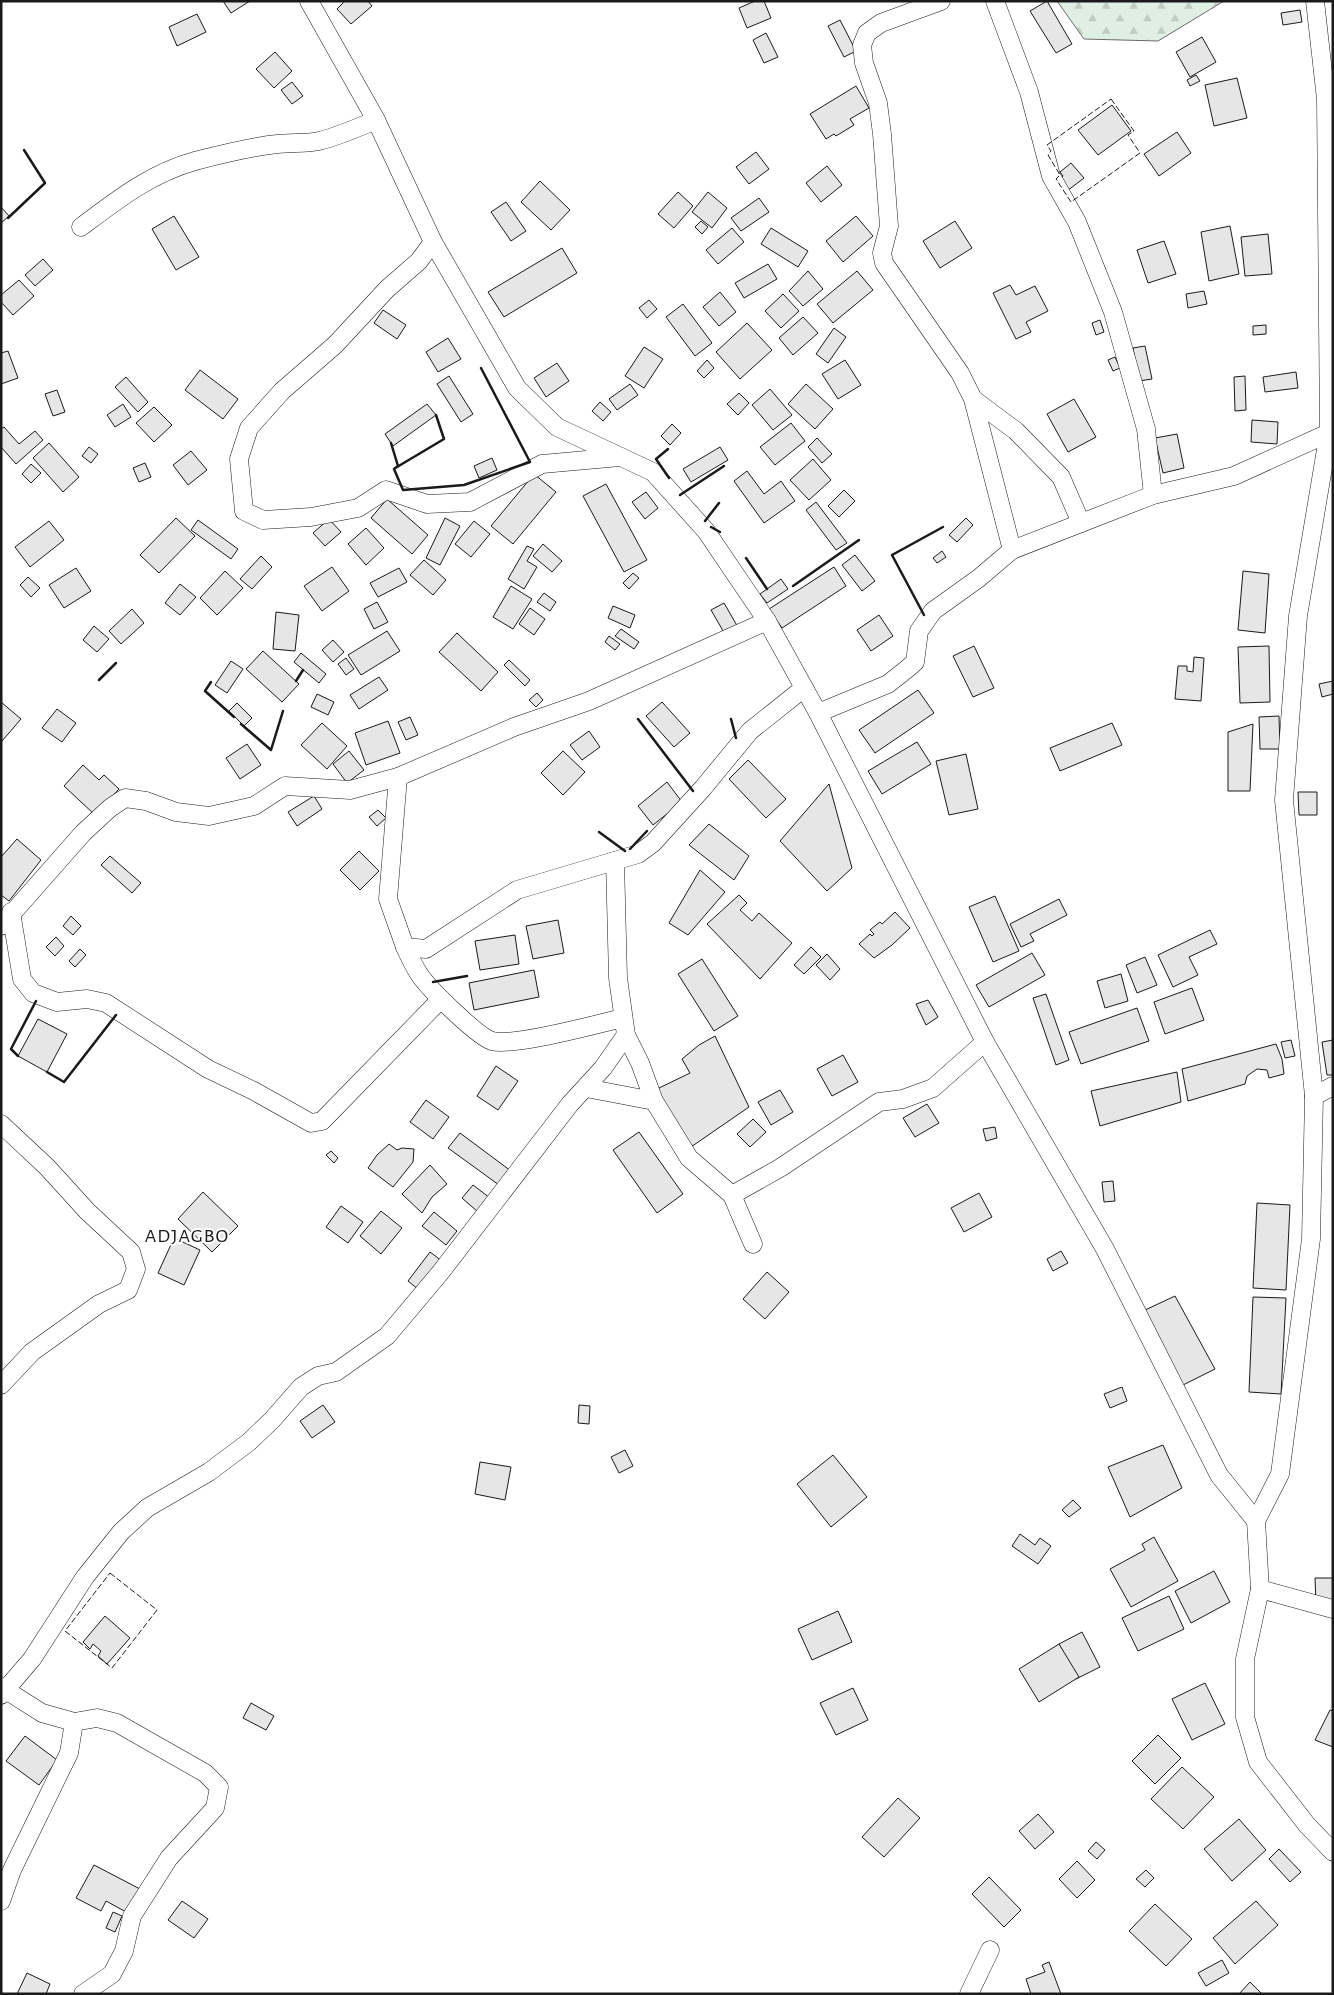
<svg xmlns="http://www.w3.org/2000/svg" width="1334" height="1995" viewBox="0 0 1334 1995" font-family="'Alegreya Sans',sans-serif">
  <defs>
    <pattern id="forest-firs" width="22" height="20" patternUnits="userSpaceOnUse" patternTransform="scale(1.25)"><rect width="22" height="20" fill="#e0efe3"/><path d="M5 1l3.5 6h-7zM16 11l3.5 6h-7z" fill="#c0ccc2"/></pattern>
  </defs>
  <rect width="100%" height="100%" fill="#fff"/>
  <path fill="url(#forest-firs)" stroke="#6a6a6a" d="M1057,1H1224L1158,41L1084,39Z"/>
  <g fill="#e6e6e6" stroke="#1a1a1a">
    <path d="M223,1H250L231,13Z"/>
    <path d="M345,1H368L372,6L351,24L337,9Z"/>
    <path d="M755,1H764L771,18L747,28L739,8Z"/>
    <path d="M1047,1L1072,44L1056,53L1030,11Z"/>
    <path d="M1300,10L1302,22L1283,25L1281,13Z"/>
    <path d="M197,14L206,32L177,46L169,27Z"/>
    <path d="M840,20L856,51L844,57L828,26Z"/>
    <path d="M766,33L778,57L764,63L753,40Z"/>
    <path d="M1202,37L1216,62L1190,77L1176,52Z"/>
    <path d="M275,52L292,71L274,88L256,69Z"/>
    <path d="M1196,75L1200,81L1190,86L1187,80Z"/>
    <path d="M1237,78L1247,118L1214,126L1205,85Z"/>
    <path d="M292,82L303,96L292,104L281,90Z"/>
    <path d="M856,86L869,108L850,119L854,125L836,136L834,134L826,139L810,114Z"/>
    <path d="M1112,105L1131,131L1098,155L1078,130Z"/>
    <path d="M1177,132L1191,153L1159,176L1144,154Z"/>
    <path d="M756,152L769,169L749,184L736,167Z"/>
    <path d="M1071,163L1084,178L1067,191L1058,180L1063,176L1060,172Z"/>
    <path d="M827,166L842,185L821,202L806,183Z"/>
    <path d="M540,181L570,210L551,230L521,202Z"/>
    <path d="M678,192L693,206L674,228L658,214Z"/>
    <path d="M708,192L727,208L712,228L692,212Z"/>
    <path d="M759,198L769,212L741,231L731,218Z"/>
    <path d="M506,202L526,231L511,241L491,212Z"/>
    <path d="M1,207L9,216L1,223Z"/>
    <path d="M174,216L199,257L176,270L152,229Z"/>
    <path d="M856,216L873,236L843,262L826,241Z"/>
    <path d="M701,221L708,227L702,234L695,227Z"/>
    <path d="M955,221L972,248L940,268L923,241Z"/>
    <path d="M1230,226L1239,274L1209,281L1201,232Z"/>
    <path d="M732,228L744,242L718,264L706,250Z"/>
    <path d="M771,228L808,251L798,267L761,244Z"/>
    <path d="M1268,234L1272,274L1245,276L1241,237Z"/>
    <path d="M1164,241L1176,274L1148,283L1137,250Z"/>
    <path d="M562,248L577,273L504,317L488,292Z"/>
    <path d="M43,259L53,270L35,286L25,275Z"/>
    <path d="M768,264L777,279L744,298L735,283Z"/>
    <path d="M808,271L823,289L803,306L789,291Z"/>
    <path d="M857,271L873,290L833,323L817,304Z"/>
    <path d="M19,280L34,296L13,315L1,302V295Z"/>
    <path d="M1010,285L1016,295L1035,286L1048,311L1026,322L1031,332L1016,339L993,293Z"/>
    <path d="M1204,291L1207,304L1188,308L1186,294Z"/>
    <path d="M720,292L736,312L719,326L703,307Z"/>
    <path d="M783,294L799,311L781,328L765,311Z"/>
    <path d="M649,300L657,309L647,318L639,308Z"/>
    <path d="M683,304L712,343L695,356L666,317Z"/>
    <path d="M383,310L406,325L397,339L374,323Z"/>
    <path d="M803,317L818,333L793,355L779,338Z"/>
    <path d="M1100,320L1104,332L1096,335L1092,323Z"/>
    <path d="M747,323L772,350L740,379L716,352Z"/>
    <path d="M1266,325V334L1253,335V326Z"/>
    <path d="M834,328L846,337L828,363L816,354Z"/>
    <path d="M448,338L461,359L438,372L426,352Z"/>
    <path d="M1145,346L1152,379L1139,381L1133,348Z"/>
    <path d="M644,347L663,359L644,388L625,376Z"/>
    <path d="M8,351L18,378L1,384V353Z"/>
    <path d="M1115,357L1120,368L1113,371L1108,360Z"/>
    <path d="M707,360L714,368L704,378L697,371Z"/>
    <path d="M845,360L861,385L838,399L822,374Z"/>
    <path d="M557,363L569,381L546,397L534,378Z"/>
    <path d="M200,370L238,399L223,419L185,390Z"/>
    <path d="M1296,372L1298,388L1265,392L1263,377Z"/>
    <path d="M449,376L473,414L461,422L437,384Z"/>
    <path d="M1245,376L1246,410L1235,411L1234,377Z"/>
    <path d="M126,377L148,402L138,412L115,387Z"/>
    <path d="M630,384L638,395L617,410L609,399Z"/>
    <path d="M806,384L833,409L815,429L788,404Z"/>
    <path d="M770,389L792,415L773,430L752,405Z"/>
    <path d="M57,390L65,412L53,416L45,394Z"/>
    <path d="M739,393L749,403L738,415L727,404Z"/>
    <path d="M1074,399L1096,437L1068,452L1047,414Z"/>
    <path d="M600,402L611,412L603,421L592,411Z"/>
    <path d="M123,404L131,417L115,427L107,415Z"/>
    <path d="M427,404L436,415L393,446L385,434Z"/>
    <path d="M154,407L172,425L154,442L136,423Z"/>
    <path d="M1252,420L1278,422L1277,444L1251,442Z"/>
    <path d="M791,423L805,441L775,465L760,447Z"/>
    <path d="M672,424L681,433L670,445L661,436Z"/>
    <path d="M4,427L19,444L35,431L43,440L16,464L1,447V429Z"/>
    <path d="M1177,434L1184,468L1163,473L1155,438Z"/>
    <path d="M817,438L832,454L822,463L808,447Z"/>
    <path d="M49,443L79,477L63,492L33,458Z"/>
    <path d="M89,447L98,454L91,463L82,456Z"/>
    <path d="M720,447L728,460L691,482L683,469Z"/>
    <path d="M191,451L207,470L188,485L173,465Z"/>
    <path d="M492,458L497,470L479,478L474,466Z"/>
    <path d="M813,459L831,480L809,500L790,480Z"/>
    <path d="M145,463L151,477L139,482L133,468Z"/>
    <path d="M31,464L41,473L31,483L22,474Z"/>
    <path d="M747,471L764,494L781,481L795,501L764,523L734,481Z"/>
    <path d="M534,474L556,492L513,544L491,526Z"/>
    <path d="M606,484L647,560L624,572L583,496Z"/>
    <path d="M844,490L855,501L839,517L828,506Z"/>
    <path d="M646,492L658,508L645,519L632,502Z"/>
    <path d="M387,499L428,535L412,554L371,518Z"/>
    <path d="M816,502L847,543L836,550L806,510Z"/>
    <path d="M176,518L195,536L159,573L140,555Z"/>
    <path d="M445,518L460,526L440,565L426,558Z"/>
    <path d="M966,518L973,525L957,542L949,535Z"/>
    <path d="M329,519L341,532L325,546L313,533Z"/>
    <path d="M198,520L238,549L231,559L191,530Z"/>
    <path d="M49,521L64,540L30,567L15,547Z"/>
    <path d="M474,521L490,534L471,557L455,544Z"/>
    <path d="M366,528L384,548L366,565L348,544Z"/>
    <path d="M543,544L562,561L552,572L533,556Z"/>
    <path d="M527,546L534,549L527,561L537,567L524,589L508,579Z"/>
    <path d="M942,551L946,557L937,563L933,558Z"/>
    <path d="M855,555L875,581L862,591L842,565Z"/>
    <path d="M261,556L272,567L252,589L240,579Z"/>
    <path d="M424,560L446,580L433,595L410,575Z"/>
    <path d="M332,567L349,591L322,611L304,586Z"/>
    <path d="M834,567L846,586L782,628L769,609Z"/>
    <path d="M76,568L91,591L64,608L49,585Z"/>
    <path d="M399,568L407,582L378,597L370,583Z"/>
    <path d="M225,571L243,588L217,615L200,598Z"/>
    <path d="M1243,571L1269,574L1265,633L1238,630Z"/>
    <path d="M633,573L639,578L629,589L623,583Z"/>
    <path d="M28,577L40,588L31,597L20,585Z"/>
    <path d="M781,579L788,589L767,603L760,594Z"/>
    <path d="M180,584L196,597L180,615L165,603Z"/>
    <path d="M511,586L532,599L513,629L493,617Z"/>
    <path d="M544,593L556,602L550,611L537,602Z"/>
    <path d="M377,602L388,622L374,629L364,609Z"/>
    <path d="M724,603L739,629L726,636L711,610Z"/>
    <path d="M613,606L635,615L630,628L608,618Z"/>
    <path d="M530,608L545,619L534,635L519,624Z"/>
    <path d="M132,609L144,623L121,644L109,631Z"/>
    <path d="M276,612L299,615L295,651L273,649Z"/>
    <path d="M879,615L893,636L871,651L857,630Z"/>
    <path d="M94,626L109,639L97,652L83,640Z"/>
    <path d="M621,629L639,642L634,649L615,636Z"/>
    <path d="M387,631L400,651L361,675L348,655Z"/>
    <path d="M457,633L498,672L481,691L439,652Z"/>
    <path d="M609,636L620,644L615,650L605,642Z"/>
    <path d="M333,640L344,652L333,662L322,650Z"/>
    <path d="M974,646L994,688L973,697L953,656Z"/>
    <path d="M1269,646L1270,702L1240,703L1238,647Z"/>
    <path d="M263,651L299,684L282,702L246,669Z"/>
    <path d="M301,653L326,674L319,683L294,662Z"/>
    <path d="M1194,657L1204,658L1201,701L1175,699L1178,666H1187V671L1193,672Z"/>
    <path d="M346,658L354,669L346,675L338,664Z"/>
    <path d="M509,660L530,680L525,686L504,665Z"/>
    <path d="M231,661L243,669L227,693L215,685Z"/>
    <path d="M379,677L388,690L359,709L350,695Z"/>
    <path d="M1333,681V694L1322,697L1319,684Z"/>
    <path d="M918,690L934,713L875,753L859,730Z"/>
    <path d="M537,693L543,700L536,707L529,700Z"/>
    <path d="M317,694L334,702L328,715L311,707Z"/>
    <path d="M1,702L21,719L2,741L1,740Z"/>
    <path d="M662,702L690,733L674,747L646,716Z"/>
    <path d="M237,703L252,718L244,726L229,711Z"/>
    <path d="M57,709L76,723L62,742L42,728Z"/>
    <path d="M1279,716L1280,749H1260L1259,717Z"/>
    <path d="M410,717L418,735L406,740L398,722Z"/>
    <path d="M388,721L400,753L366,765L355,733Z"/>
    <path d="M322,723L347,746L327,769L301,745Z"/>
    <path d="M1112,723L1122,745L1060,771L1050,748Z"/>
    <path d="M1253,724L1250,791H1228V732Z"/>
    <path d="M589,731L600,747L582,760L570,745Z"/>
    <path d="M917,742L931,764L882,794L868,771Z"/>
    <path d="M247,744L261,765L240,779L226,758Z"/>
    <path d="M349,751L364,770L347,783L333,764Z"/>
    <path d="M563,751L585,772L563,795L541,773Z"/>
    <path d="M966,754L978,809L949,815L936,761Z"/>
    <path d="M748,760L786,799L766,818L729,779Z"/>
    <path d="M83,765L99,780L104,775L119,789L95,815L64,786Z"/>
    <path d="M667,782L682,802L653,825L638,806Z"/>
    <path d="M829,784L852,868L827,891L780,841Z"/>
    <path d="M1298,792H1317V815H1299Z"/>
    <path d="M314,796L322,809L297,826L288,812Z"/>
    <path d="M378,810L386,818L377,826L369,817Z"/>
    <path d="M709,824L749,856L734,880L689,845Z"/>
    <path d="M17,839L41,860L9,901L1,895V857Z"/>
    <path d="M359,851L379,871L360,890L340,870Z"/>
    <path d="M110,856L141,883L132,893L101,865Z"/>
    <path d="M700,870L725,892L688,935L669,923Z"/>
    <path d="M739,895L747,903L740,910L752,921L759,913L792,943L760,979L707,924Z"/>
    <path d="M995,896L1019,951L993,962L969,907Z"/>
    <path d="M1059,899L1067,915L1030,934L1034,941L1021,947L1010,924Z"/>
    <path d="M895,912L910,928L892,945L874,958L859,944L870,934L872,936L874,934L870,930L876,925L880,922L882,924Z"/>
    <path d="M71,916L81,926L73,935L63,926Z"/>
    <path d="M558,920L564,953L533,959L526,926Z"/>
    <path d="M1210,930L1217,944L1189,957L1198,975L1173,987L1158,955Z"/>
    <path d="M515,935L519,964L480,970L475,941Z"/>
    <path d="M56,937L64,946L55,956L46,947Z"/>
    <path d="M811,947L821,957L804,974L794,965Z"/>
    <path d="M80,949L86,955L75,967L69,961Z"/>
    <path d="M1032,953L1045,975L989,1007L976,985Z"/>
    <path d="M827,954L840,969L830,980L816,965Z"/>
    <path d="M1145,957L1157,985L1137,993L1126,965Z"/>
    <path d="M702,959L738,1016L714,1031L678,974Z"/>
    <path d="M534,970L539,997L474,1010L469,983Z"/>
    <path d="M1121,974L1128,1001L1105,1008L1097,981Z"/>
    <path d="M1192,988L1204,1020L1165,1034L1154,1002Z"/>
    <path d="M1046,994L1069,1060L1056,1065L1033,998Z"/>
    <path d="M928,1000L938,1017L926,1025L916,1004Z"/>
    <path d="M1137,1008L1149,1041L1081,1064L1069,1032Z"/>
    <path d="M38,1019L67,1034L47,1072L18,1056Z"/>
    <path d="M715,1036L749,1107L688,1149L657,1089L690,1073L682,1059L699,1045Z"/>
    <path d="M1291,1040L1295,1056L1285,1058L1281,1042Z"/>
    <path d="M1333,1040V1075H1327L1322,1042Z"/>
    <path d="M1276,1044L1282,1059L1284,1074L1269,1078L1267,1070L1257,1069L1247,1076L1245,1084L1188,1101L1182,1069Z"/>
    <path d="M843,1055L858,1082L832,1096L817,1069Z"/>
    <path d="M496,1066L518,1081L498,1110L477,1096Z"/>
    <path d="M1177,1072L1181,1102L1100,1126L1091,1091Z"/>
    <path d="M780,1090L793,1112L771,1125L758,1102Z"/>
    <path d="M426,1100L449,1117L433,1139L410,1122Z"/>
    <path d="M927,1104L939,1123L915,1137L903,1118Z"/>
    <path d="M753,1119L766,1132L750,1147L737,1134Z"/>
    <path d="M995,1127L997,1138L986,1141L983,1129Z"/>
    <path d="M639,1132L683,1194L657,1213L613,1150Z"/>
    <path d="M460,1133L511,1171L499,1185L448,1148Z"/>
    <path d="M389,1144L397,1150L402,1148L414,1149L413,1162L393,1187L368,1168L377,1155Z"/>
    <path d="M331,1151L338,1158L334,1163L326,1155Z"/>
    <path d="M430,1165L447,1184L432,1197L422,1213L402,1194Z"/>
    <path d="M1113,1181L1115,1201L1104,1202L1102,1182Z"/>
    <path d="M473,1185L490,1198L478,1212L462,1198Z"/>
    <path d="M203,1192L238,1226L212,1252L178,1219Z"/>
    <path d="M979,1193L992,1217L964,1232L951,1208Z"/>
    <path d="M1257,1203L1290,1205L1286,1290L1253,1288Z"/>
    <path d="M341,1206L363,1222L348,1243L326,1227Z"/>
    <path d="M381,1211L402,1228L381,1254L360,1236Z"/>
    <path d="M434,1212L457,1231L446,1245L422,1226Z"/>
    <path d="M174,1238L200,1250L184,1285L158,1273Z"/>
    <path d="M1061,1251L1068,1263L1053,1271L1047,1259Z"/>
    <path d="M430,1252L442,1261L419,1290L408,1281Z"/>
    <path d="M767,1272L789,1292L765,1319L743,1299Z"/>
    <path d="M1175,1296L1215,1369L1181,1386L1143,1311Z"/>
    <path d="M1253,1297L1286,1298L1281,1394L1249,1392Z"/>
    <path d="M1122,1387L1127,1401L1110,1408L1104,1394Z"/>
    <path d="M323,1405L335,1422L312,1438L300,1421Z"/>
    <path d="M579,1405L590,1406L589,1424L578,1423Z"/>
    <path d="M1163,1445L1182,1488L1130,1517L1108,1467Z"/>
    <path d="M625,1450L633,1466L619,1473L611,1457Z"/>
    <path d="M833,1455L867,1497L831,1527L797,1484Z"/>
    <path d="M480,1462L511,1467L505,1500L475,1494Z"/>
    <path d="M1073,1500L1081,1508L1069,1517L1062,1510Z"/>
    <path d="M1020,1534L1035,1545L1040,1538L1051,1546L1038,1564L1012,1546Z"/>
    <path d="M1154,1537L1178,1581L1131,1607L1110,1569L1145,1550L1142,1544Z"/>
    <path d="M1214,1571L1230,1602L1191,1623L1175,1591Z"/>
    <path d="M1315,1578H1333V1603L1316,1604Z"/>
    <path d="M1169,1596L1184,1629L1138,1651L1122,1618Z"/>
    <path d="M838,1611L852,1642L812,1660L798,1629Z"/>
    <path d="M105,1616L130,1638L107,1664L98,1656L101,1651L93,1644L90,1649L83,1642Z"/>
    <path d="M1082,1632L1100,1667L1076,1679L1059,1644Z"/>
    <path d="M1059,1644L1079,1677L1039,1702L1019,1669Z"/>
    <path d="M1205,1683L1225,1724L1192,1740L1172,1699Z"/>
    <path d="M853,1688L868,1720L836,1735L820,1703Z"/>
    <path d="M251,1703L274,1716L266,1730L243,1718Z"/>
    <path d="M1330,1710L1333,1711V1747L1315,1740Z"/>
    <path d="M1158,1735L1181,1758L1155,1784L1132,1761Z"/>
    <path d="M25,1736L57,1760L39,1785L6,1761Z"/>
    <path d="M1182,1767L1214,1797L1183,1829L1151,1799Z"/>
    <path d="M898,1798L920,1818L884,1857L862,1837Z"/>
    <path d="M1038,1814L1054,1832L1035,1849L1019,1831Z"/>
    <path d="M1239,1819L1266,1850L1232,1881L1204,1849Z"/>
    <path d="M1096,1842L1105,1850L1097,1859L1088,1851Z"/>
    <path d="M1279,1849L1301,1872L1290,1882L1269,1859Z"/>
    <path d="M1077,1861L1095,1880L1077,1898L1059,1879Z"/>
    <path d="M94,1865L140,1889L128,1913L106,1901L101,1911L76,1898Z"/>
    <path d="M1146,1870L1154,1878L1145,1887L1136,1879Z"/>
    <path d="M989,1877L1021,1910L1004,1927L972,1894Z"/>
    <path d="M182,1901L208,1919L194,1938L168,1920Z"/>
    <path d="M1256,1901L1278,1925L1235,1964L1213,1938Z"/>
    <path d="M1155,1904L1192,1939L1166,1966L1129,1931Z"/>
    <path d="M113,1912L122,1916L115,1932L106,1928Z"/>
    <path d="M1222,1960L1229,1973L1206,1986L1198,1973Z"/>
    <path d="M1049,1962L1061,1994H1031L1026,1979L1045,1972L1042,1965Z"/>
    <path d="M27,1973L50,1984L46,1994H17Z"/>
    <path d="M1250,1982L1262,1994H1239Z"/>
  </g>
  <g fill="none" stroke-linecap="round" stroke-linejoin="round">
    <g stroke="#1a1a1a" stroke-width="19">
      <g id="street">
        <path d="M309,1L376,120L433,242L517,388L557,427L653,472L706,531L767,621L818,713L985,1042L1105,1249L1219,1475L1256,1521"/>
        <path d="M941,1L881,23L867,33L862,45L864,63L878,103L882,134L889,226L882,253L884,263L960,373L973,399L1012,550"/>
        <path d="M995,1L1029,92L1051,176L1077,222L1113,312L1146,429L1153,495"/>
        <path d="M1315,1L1326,99L1329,432L1298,616L1284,800L1314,1096L1311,1239L1280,1474L1256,1521L1260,1589L1245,1659V1717L1258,1762L1307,1825L1333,1852"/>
        <path d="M81,227C117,200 151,173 195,161C222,154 250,147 277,144C291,142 306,144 319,141C339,136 357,128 376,120"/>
        <path d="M433,242L419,261L387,289L335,345L282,391L249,428L239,459L244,511L263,520L311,517L358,508L386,490L427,504L470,502L542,464L620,457"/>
        <path d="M973,399L1016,431L1061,477L1081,523"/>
        <path d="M818,713L888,684L907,669L915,662L919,631L933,611L979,578L1012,550L1153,495L1234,476L1333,431"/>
        <path d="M398,777L388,899L405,947L426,949L517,890L638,854L653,843L703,788L750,731L804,688"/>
        <path d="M615,861L618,978L626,1035L640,1063L654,1101L689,1158L732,1195L753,1244"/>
        <path d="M11,912L22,979L33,993L57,1002L87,999L106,1003L208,1069L254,1091L311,1123L322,1121L441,999"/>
        <path d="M1,926L83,833L110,808L125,798L146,801L176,812L209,816L254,806L285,786L350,790L398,777L514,727L589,701L767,621"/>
        <path d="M405,947C409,956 414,966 419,974C429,989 477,1036 492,1041C514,1047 597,1024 623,1018"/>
        <path d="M586,1088L654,1101"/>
        <path d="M1314,1096L1333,1086"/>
        <path d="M1,1124L47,1167L87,1211L131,1252L136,1269L128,1290L99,1304L32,1352L1,1385"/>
        <path d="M732,1195L780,1168L879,1102L903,1099L933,1088L985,1042"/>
        <path d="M1260,1589L1333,1609"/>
        <path d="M1,1687L42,1713L74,1722L97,1718L117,1723L205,1773L219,1787L215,1808L169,1858L132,1916L124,1951L112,1974L83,1994"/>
        <path d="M1,1695L32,1659L85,1577L121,1532L147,1508L209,1472L249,1442L272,1420L301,1387L318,1376L336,1372L387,1336L440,1273L570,1104L603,1068L626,1035"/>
        <path d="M1,1901L12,1870L69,1753L74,1722"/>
        <path d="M969,1994L990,1950"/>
      </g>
    </g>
    <use href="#street" stroke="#fff" stroke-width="18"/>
    <g stroke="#1a1a1a" stroke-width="1" stroke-dasharray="6 2.5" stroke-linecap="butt">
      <path d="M1111,99L1134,131L1128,135L1140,153L1071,202L1056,179L1060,175L1048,155L1051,151L1047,145Z"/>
      <path d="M110,1573L157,1610L112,1668L65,1631Z"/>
    </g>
    <g stroke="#1a1a1a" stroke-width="2.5">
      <path d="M8,218L45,183L24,150"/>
      <path d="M391,443L398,466L394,469L403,490L464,485L530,462L481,368"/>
      <path d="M668,449L656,459L669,478"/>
      <path d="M397,467L444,439L436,415"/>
      <path d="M680,495L724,466"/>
      <path d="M705,521L719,503"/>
      <path d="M711,527L720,532"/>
      <path d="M746,558L767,589"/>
      <path d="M793,586L859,540"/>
      <path d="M924,615L892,555L943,527"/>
      <path d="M99,680L116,663"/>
      <path d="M296,681L303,670"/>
      <path d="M211,682L205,691L234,717"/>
      <path d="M638,719L693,791"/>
      <path d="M731,719L736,738"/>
      <path d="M241,724L271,750L283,711"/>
      <path d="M599,832L625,851"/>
      <path d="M630,849L647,831"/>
      <path d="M433,982L467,976"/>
      <path d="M18,1056L11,1049L36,1001"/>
      <path d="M47,1072L64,1082L116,1015"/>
    </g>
  </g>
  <g text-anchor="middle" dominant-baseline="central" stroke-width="4" stroke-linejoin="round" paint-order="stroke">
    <g font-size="20" letter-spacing="1" fill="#1a1a1a" stroke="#fff">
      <text x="187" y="1236">ADJAGBO</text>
    </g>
  </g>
  <rect width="1334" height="1995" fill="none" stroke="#1a1a1a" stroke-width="5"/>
</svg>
